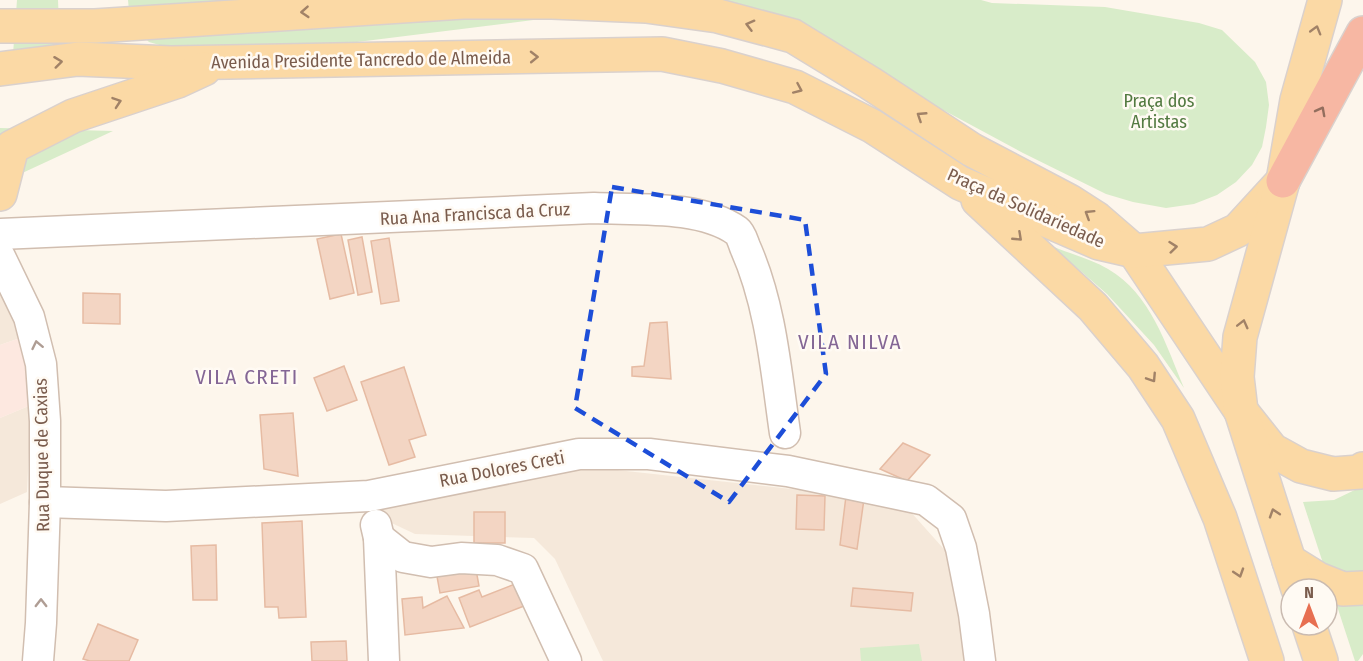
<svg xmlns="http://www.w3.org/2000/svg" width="1363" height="661" font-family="'Fira Sans Condensed',sans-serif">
<rect width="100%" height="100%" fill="#fdf6ec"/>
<g fill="#f5e8da">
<path d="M0 289 10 307 20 338 0 345Z"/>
<path d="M31 405 27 492 0 504V418Z"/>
<path d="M580 466 828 493 909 510 951 557 966 661H603L555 559 534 538 415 534 381 518V502Z"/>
</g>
<path fill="#fde8e0" d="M20 338 27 367 31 405 0 418V345Z"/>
<g fill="#d8ecc9">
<path d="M17 0H58L59 25 74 58 13 54Z"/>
<path d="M128 0H981L992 3 1105 7 1199 23 1222 30 1255 62 1266 82 1269 105 1266 127 1262 147 1252 165 1236 182 1217 195 1194 204 1166 208 1133 202 1106 194 1023 153 932 104 830 56 730 29 626 17 541 19 333 45 177 50 149 42 138 31 129 11Z"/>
<path d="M0 128 113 131 5 181 0 180Z"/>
<path d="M1052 246C1070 254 1091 259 1108 269 1151 294 1166 345 1184 388L1154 345 1107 294Z"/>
<path d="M1363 486V654L1358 661H1355L1303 502 1334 500Z"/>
<path d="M919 644 922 661H861L860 648Z"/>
</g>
<g fill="#f3d5c3" stroke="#e6bba3" stroke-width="1.5">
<path d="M341 234 354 293 330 299 317 239Z"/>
<path d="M362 237 372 292 358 295 348 240Z"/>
<path d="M389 238 399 301 381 304 371 241Z"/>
<path d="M83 293 120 294V324L83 323Z"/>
<path d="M667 322 671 379 632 376V367L644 366 650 323Z"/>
<path d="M344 366 357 400 327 411 314 378Z"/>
<path d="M404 367 426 435 409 440 415 457 389 465 361 382Z"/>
<path d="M293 413 298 476 264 469 260 415Z"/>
<path d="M903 443 930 455 907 481 880 469Z"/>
<path d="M797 495 825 496 824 530 796 529Z"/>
<path d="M846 496 864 499 857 549 840 545Z"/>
<rect x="474" y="512" width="31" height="31"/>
<path d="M302 521 306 617 279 618 278 607H265L262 523Z"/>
<path d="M216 545 217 600H193L191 546Z"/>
<path d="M475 564 479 586 440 593 436 571Z"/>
<path d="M515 584 524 606 470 627 459 598 479 590 482 597Z"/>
<path d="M853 588 913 593 911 611 851 606Z"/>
<path d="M447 596 464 628 405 635 402 599 422 597 423 608Z"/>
<path d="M98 624 138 640 129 661H90L83 659Z"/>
<path d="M346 641 347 661H312L311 642Z"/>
</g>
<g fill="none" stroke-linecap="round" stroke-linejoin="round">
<defs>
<g id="minor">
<path d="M0 234 594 208C637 210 701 205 737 231 741 234 743 242 745 247 771 305 776 371 785 433"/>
<path d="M0 257 29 317 41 364 45 421V502L41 623 38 661"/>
<path d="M45 502 166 506 369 496 579 454H649L788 471 926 500 951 519 961 548 974 614 980 661"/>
<path d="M376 525 379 538 384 661"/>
<path d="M379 538 403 557 431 562 461 558 497 560 523 569 566 661"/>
</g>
<g id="major">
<path d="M0 26H95L463 2H552L646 6 718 16 793 36 870 83 972 150 1069 201 1097 219 1134 251 1241 411 1272 450 1301 466 1333 474 1360 472 1363 469"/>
<path d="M0 69 78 59 171 63 662 54 722 66 795 87 872 126 960 183 1099 243 1134 251 1208 244 1238 230 1283 181"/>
<path d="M0 194 12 147 73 116 178 81 204 69"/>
<path d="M978 200 1093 307 1143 366 1178 419 1220 518 1267 661"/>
<path d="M1289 561 1318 579 1343 589 1363 588"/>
<path d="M1298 589 1241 411 1237 377 1240 337 1283 181 1297 100 1325 0"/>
<path d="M1309 625 1321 661"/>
</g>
<path id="highway" d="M1283 181 1363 33"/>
</defs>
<use href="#minor" stroke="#d1beb0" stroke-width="33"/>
<use href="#major" stroke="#dad1cd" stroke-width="36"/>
<use href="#highway" stroke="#dad1cd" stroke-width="36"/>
<use href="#minor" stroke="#fff" stroke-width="30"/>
<use href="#major" stroke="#fbd9a5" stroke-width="33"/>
<use href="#highway" stroke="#f7b7a3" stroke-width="33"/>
</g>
<defs><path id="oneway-chevron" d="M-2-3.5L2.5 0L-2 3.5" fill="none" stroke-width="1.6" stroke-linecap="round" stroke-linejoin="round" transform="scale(1.5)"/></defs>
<g stroke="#a18267">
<use href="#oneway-chevron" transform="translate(305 12) rotate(176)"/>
<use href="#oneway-chevron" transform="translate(750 25) rotate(-165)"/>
<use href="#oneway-chevron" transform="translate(1316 30) rotate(-74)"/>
<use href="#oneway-chevron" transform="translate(534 57) rotate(-1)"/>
<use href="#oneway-chevron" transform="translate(58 62) rotate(-7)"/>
<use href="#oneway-chevron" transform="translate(798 89) rotate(24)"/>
<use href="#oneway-chevron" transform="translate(117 102) rotate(-19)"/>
<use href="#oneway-chevron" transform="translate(921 116) rotate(-147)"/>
<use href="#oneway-chevron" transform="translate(1089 214) rotate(-148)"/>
<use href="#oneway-chevron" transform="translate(1018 237) rotate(43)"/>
<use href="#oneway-chevron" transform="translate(1173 247) rotate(-6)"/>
<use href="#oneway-chevron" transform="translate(1243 324) rotate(-76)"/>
<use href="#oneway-chevron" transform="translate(1152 378) rotate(57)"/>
<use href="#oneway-chevron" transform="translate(1274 513) rotate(-108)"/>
<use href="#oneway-chevron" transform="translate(1239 573) rotate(72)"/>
</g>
<use stroke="#936e5e" href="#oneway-chevron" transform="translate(1321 111) rotate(-62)"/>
<g stroke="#af9d94">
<use href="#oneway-chevron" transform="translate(37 345) rotate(-102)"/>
<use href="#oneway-chevron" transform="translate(41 603) rotate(-90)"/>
</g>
<path fill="none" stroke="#1d4ed8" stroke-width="4.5" stroke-dasharray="12 8" stroke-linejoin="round" d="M612 187 805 220 826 374 729 502 575 408Z"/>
<g text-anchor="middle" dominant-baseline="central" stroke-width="5" stroke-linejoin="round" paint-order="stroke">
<g font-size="18" fill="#7a5c4d" stroke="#fffaf3">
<text transform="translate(361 60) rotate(-1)">Avenida Presidente Tancredo de Almeida</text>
<text transform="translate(1026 208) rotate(24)">Praça da Solidariedade</text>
<text transform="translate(475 214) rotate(-3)">Rua Ana Francisca da Cruz</text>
<text transform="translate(42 455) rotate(-91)">Rua Duque de Caxias</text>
<text transform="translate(502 469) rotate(-11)">Rua Dolores Creti</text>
</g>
<g font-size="18" fill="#537a41" stroke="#fffaf3">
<text x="1159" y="101">Praça dos<tspan x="1159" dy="21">Artistas</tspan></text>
</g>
<g font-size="21" letter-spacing="1.5" fill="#846695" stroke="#fffaf3">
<text x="850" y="342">VILA NILVA</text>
<text x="247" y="377">VILA CRETI</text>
</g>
</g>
<g transform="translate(1309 607)"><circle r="28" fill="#fffaf3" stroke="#cabbb1" stroke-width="1.5"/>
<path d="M0-4.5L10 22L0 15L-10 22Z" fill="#e76f51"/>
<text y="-9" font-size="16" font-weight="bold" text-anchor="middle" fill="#7a5c4d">N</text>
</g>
</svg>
